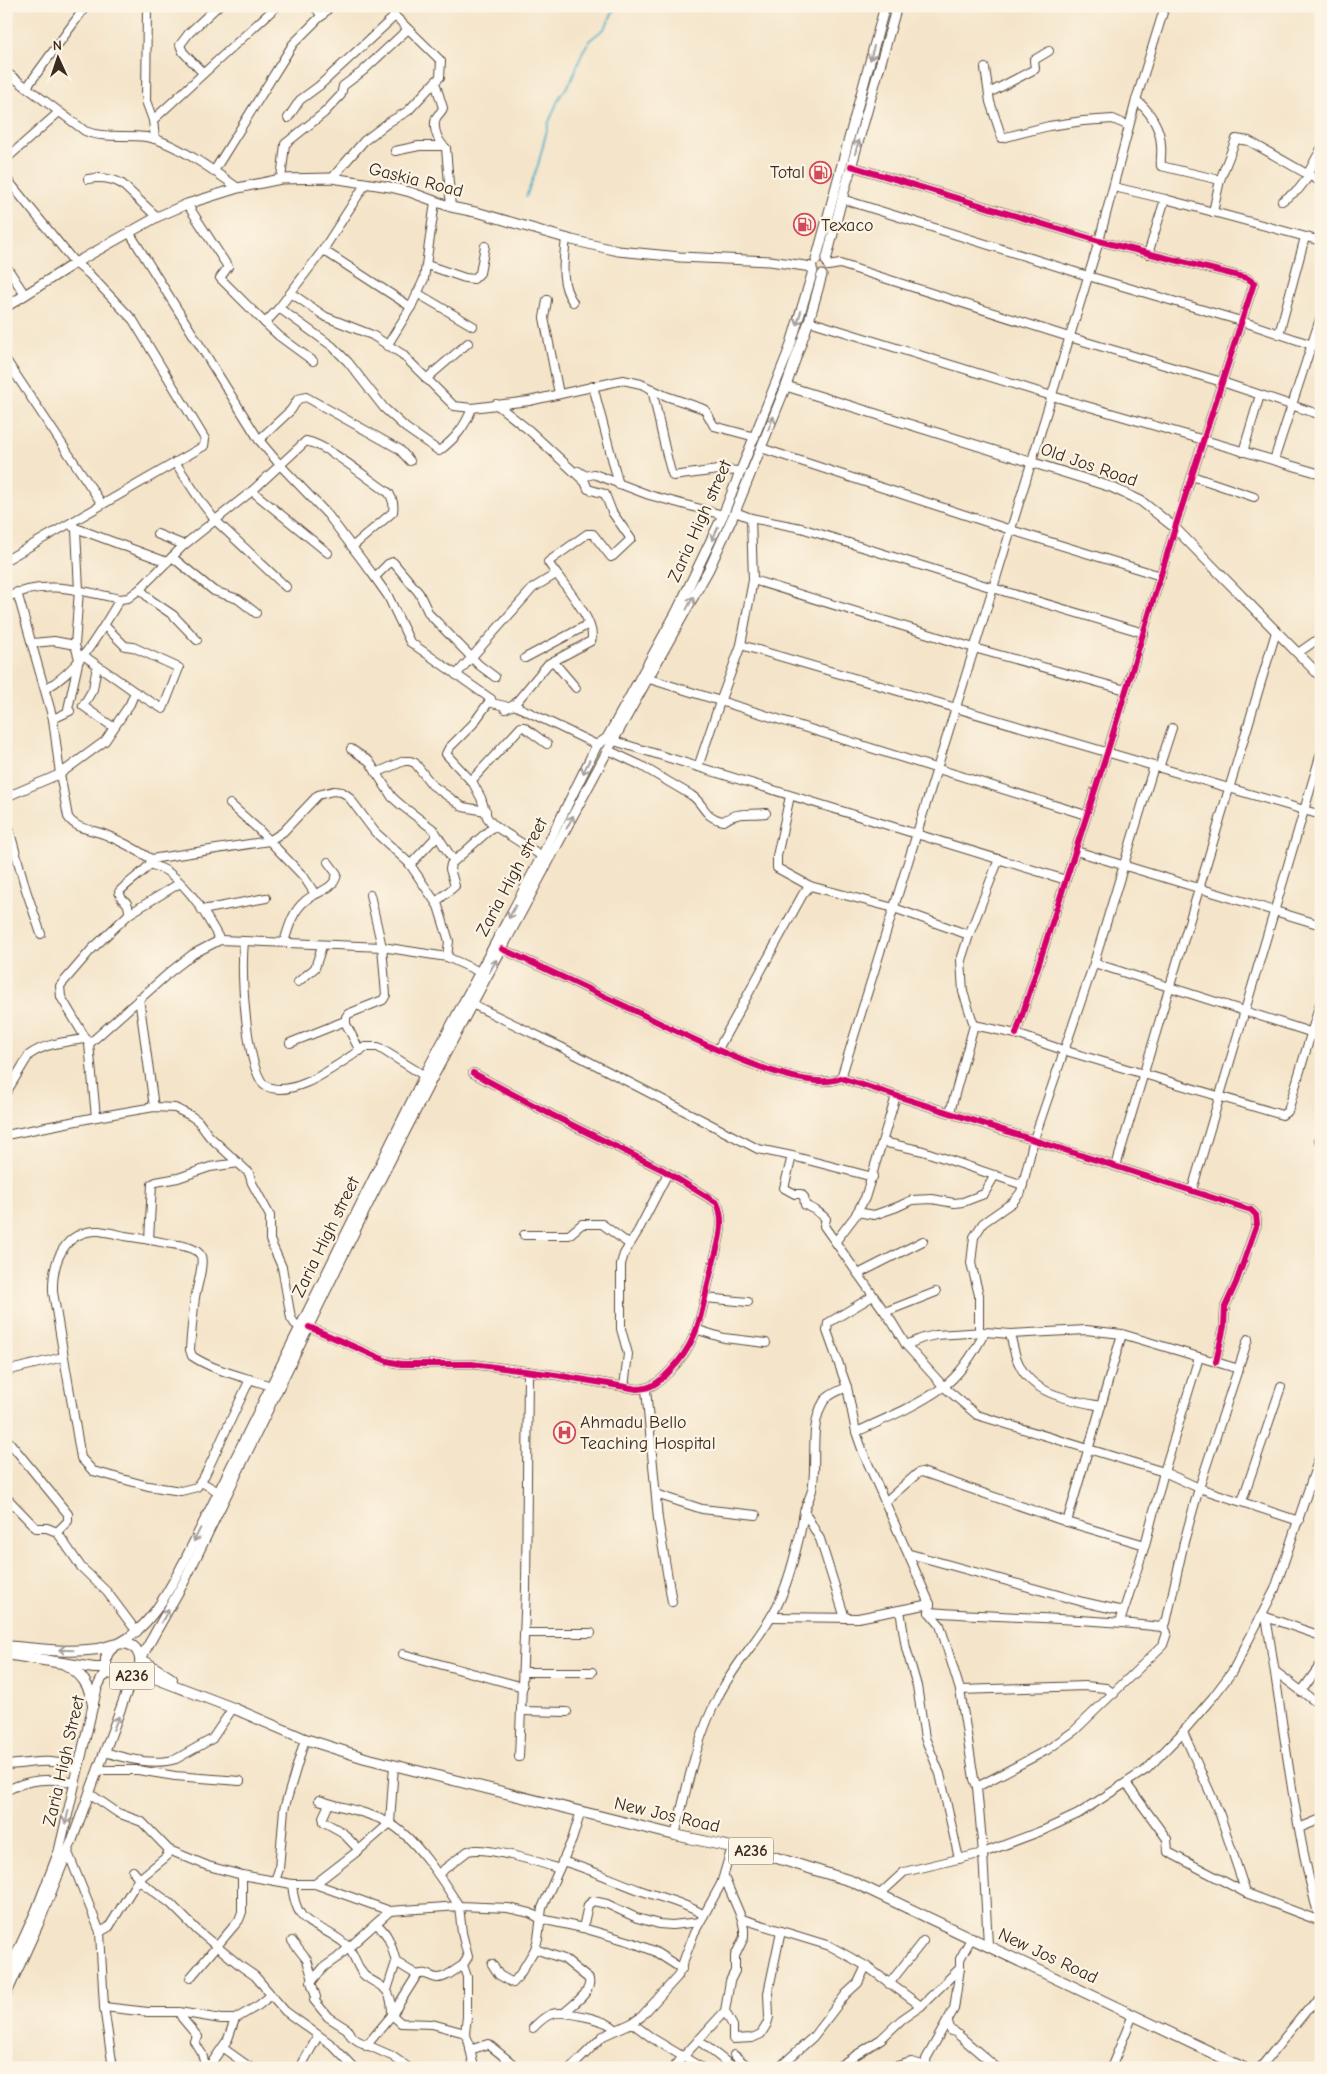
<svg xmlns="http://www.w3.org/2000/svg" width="1327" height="2074" font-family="'Comic Neue',sans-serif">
<rect width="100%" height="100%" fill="#fcf5e5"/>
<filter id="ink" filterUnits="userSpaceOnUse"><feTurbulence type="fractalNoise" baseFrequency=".02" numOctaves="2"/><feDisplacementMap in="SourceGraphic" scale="10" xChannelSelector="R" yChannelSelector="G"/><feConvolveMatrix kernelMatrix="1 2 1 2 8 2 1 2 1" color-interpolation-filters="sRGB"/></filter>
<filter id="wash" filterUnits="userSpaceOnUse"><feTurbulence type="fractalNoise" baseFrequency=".0096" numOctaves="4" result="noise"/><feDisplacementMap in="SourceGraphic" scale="20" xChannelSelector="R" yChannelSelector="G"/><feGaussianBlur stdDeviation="1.12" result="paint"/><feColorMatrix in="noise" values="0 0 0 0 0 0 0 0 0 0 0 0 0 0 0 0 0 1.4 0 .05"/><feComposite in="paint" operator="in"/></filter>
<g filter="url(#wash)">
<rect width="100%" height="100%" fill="#f4e4c9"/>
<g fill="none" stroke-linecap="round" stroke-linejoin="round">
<path stroke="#40a9c0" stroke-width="2" d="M526 197 538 165 549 122 559 98 571 81 583 51 590 40 605 28 616 6"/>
</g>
</g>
<g filter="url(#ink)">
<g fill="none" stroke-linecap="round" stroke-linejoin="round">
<defs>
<g id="minor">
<path d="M147 6 146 101 153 120 155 139"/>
<path d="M314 6 322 16"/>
<path d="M985 68 990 102 1002 138 1049 126 1083 121 1113 119 1129 126"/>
<path d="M6 72 85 131C104 139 126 134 146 137 173 141 216 172 238 188"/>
<path d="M203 73 183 52 180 45 189 33 218 6"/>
<path d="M435 82 443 108C442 112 438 114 436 118 432 129 439 143 446 148L451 207"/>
<path d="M27 87 86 6"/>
<path d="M989 93 1035 69 1034 60 1049 51"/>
<path d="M1136 100C1149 110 1161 128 1161 146 1162 153 1160 160 1161 166L1220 180"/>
<path d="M288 118 300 100 319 86 395 16"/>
<path d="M153 120 277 6"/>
<path d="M395 151 419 146H442"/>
<path d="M6 159 59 112"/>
<path d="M851 166 1099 241 1247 278 1254 283 1175 528 1107 753 1016 1034"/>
<path d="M214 171 293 44 331 6"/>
<path d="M1307 175 1321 149"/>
<path d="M6 178 75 263 89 274 133 320 205 439 204 446 6 560"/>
<path d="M332 178 364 141 389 122 408 111 433 84 440 77 441 61 395 16 389 6"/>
<path d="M88 179C100 177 111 178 122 184L157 217"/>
<path d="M281 179 285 144 324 113 341 95 343 86 363 71 408 29"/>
<path d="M366 183 323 250 279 308 332 346 348 362 384 408 406 428 439 451C455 439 465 427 472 408"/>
<path d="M1114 187 1165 199 1321 241"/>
<path d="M842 199 1088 276 1241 321 1321 348"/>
<path d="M1282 201 1298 190 1309 176"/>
<path d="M187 204 228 267 220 278 265 323"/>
<path d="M1213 212 1220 180 1236 139 1249 141 1321 182"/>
<path d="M129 232 259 440 280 465 328 515 371 572 388 596 410 642 491 699 492 703 505 706V709L514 705 597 745"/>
<path d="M566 238C564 260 559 283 573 302"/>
<path d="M323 250 411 307"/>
<path d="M1148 254 1165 199"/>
<path d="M427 265 465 278 474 279 480 273 485 246"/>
<path d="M6 266 25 295"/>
<path d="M828 266 840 264 1069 337 1222 382 1321 415"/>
<path d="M291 293 326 317 372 335 402 354 454 406 472 408 529 401 623 380 641 384 666 396 701 408 705 410 714 426 755 437"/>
<path d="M417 293 473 326"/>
<path d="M547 300 544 318 559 394"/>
<path d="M279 308 265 323 279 336 313 361"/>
<path d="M809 321 1052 396 1321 474"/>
<path d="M1279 334 1305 237"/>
<path d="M387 346 411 307 424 279 435 202"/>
<path d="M6 360 102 504"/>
<path d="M426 379 468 343"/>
<path d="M593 386 619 485"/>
<path d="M652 389C655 401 669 472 673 476L718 470 742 471"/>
<path d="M496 404 530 431 585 482 588 489 605 494 612 512 631 539 613 556 611 557 593 534H587L548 562C558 578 599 623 591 641L548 664 514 705"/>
<path d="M259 440 291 410 298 399 306 397 399 449 410 461"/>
<path d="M761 448 1011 530 1161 576"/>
<path d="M1243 452 1260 395"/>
<path d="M1274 460 1321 316"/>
<path d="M175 462 202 503 215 520 286 587"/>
<path d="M578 471 586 476 594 474 649 495 723 515"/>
<path d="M1192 476 1254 497"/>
<path d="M252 491 328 553"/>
<path d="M751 518 801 528 993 588 1144 633"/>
<path d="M73 527 167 562"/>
<path d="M157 534 184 545"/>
<path d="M172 557 214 591 238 599 256 613"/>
<path d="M375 577 388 564 393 562 419 593 429 614 438 623 479 665 495 677"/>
<path d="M753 580 974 648 1126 690"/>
<path d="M140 589 151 600 173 615 197 640"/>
<path d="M17 592 53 719 60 774 68 817C76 830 93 829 106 835 121 841 137 850 151 859L150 864"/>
<path d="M6 598C42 578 82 591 120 599"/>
<path d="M33 643 54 641 75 645"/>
<path d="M741 645 1321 815"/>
<path d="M1298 653 1321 637"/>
<path d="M83 655 135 692 163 709 179 668 133 647 125 646 105 626"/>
<path d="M525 658 589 624"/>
<path d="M553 661 576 688"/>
<path d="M97 666 93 689 83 706 113 727"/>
<path d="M456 675 533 588 556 574"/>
<path d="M643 677 1086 815"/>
<path d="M45 689C80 670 100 632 120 599L128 598 140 589 184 545 252 491 306 441C330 446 367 479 389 493 393 500 394 504 393 512L352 547"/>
<path d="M491 699 473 724 449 748 446 754 473 783 481 798 487 817 493 825 542 856"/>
<path d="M53 719 70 711 68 709 79 659 75 645 79 590 76 530"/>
<path d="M614 741 1066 880"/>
<path d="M351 749 369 761 392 797 401 805 434 830 451 857 455 860"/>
<path d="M608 750 640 765 691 795C705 804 703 818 724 821 737 811 750 815 766 813"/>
<path d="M698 767 720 702 741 645 753 580 751 518 735 512"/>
<path d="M1159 768 1172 728"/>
<path d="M376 773 404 761H410L415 763 432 785 463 807 486 811"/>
<path d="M471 781 521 727H524L547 744"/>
<path d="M790 796 777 856V868L810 886 894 908 969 935"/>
<path d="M6 797 60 774 105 741 130 704 135 692"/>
<path d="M230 804 258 829 304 877 315 894"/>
<path d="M6 818 26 890 41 934"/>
<path d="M1076 851 1321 925"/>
<path d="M151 859 269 841 283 832 318 795 333 791 342 792 348 796 375 832 409 863 438 906 449 941 447 957"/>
<path d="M150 864C156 867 163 868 168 872 191 889 207 916 220 940"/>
<path d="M410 865 437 836"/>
<path d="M436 902 455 886 450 869 451 864 495 825"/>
<path d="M202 910 266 898"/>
<path d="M129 914C129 907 128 902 122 899L119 892C129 881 141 875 150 864"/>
<path d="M244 941C241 971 245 1063 264 1085 293 1102 340 1062 365 1047H378L428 1078"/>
<path d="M284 942C289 927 292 912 305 901 316 891 334 891 337 874L328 862"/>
<path d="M502 949C544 968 585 988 627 1007 669 1027 800 1097 841 1078L1251 1210 1256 1215 1257 1224 1236 1283 1225 1307 1224 1326 1216 1362"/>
<path d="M1094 963 1310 1032"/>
<path d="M298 982 315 968 322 946"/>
<path d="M139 998 154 1107"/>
<path d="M472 1004 561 1047 758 1149 792 1156 873 1177"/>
<path d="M974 1025 1016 1034 1063 1050 1282 1115 1288 1111 1321 1000"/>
<path d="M290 1043 345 1021"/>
<path d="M89 1044 170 972 193 954 220 940 382 947 447 957 480 972"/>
<path d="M718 1049 803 894 810 886"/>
<path d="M360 1051 346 1024V1017L348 1014 383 1000 386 995 382 947 370 895"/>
<path d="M841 1078 993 588 1099 241 1136 100 1165 6"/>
<path d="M6 1093 29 1055C46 1043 66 1042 85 1039"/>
<path d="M950 1112 974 1025 963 992 961 960 969 935 999 859"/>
<path d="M96 1117 89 1044 61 997 60 986 91 950 129 914 180 883"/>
<path d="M6 1135 96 1117 154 1107 175 1108 191 1116 198 1121 209 1136 249 1173 252 1183 270 1216V1240L282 1267 291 1318 295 1324 301 1326"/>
<path d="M1319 1140 1321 1137"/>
<path d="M883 1142 923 1151 1023 1185"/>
<path d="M792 1156 784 1188 795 1194H801L804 1197 805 1205C813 1209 819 1211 826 1219L824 1226 892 1322 906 1345 944 1387 977 1415 1164 1472 1199 1488 1299 1521"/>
<path d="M1116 1166 1276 632"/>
<path d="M1192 1190 1321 753"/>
<path d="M857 1212 874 1215 897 1207 912 1200 932 1199 954 1203 963 1202 984 1194 995 1175"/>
<path d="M524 1235H569L582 1224H602L629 1244"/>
<path d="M149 1240 152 1184 156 1182 178 1178 210 1167 239 1163"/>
<path d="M836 1241 855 1216 865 1198 896 1096"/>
<path d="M858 1274 923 1241"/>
<path d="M873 1296 828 1323 827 1331 847 1387 856 1432 863 1452 930 1604 929 1612 940 1625 960 1690 974 1779 977 1787 983 1853 988 1945"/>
<path d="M705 1298 748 1302"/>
<path d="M885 1312 936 1292"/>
<path d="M309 1327 387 1361 401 1364H472L556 1375 637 1389C651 1389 659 1382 669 1372 700 1341 701 1312 711 1271 716 1251 727 1223 717 1203L663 1170 552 1115 473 1073"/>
<path d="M698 1330 724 1338 766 1343"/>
<path d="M979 1332V1295L971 1263 974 1237 983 1223 1013 1202 1021 1192 1034 1139 1094 963 1154 766"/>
<path d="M1010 1334C1013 1344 1014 1355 1019 1364 1033 1395 1071 1400 1101 1406"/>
<path d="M906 1345 923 1338 936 1335 985 1332 1010 1334 1086 1330 1122 1334 1239 1369"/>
<path d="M6 1371 63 1357"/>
<path d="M250 1379 205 1475 197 1487 181 1491 148 1486 93 1471 81 1458 53 1292C52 1262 64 1230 99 1231 107 1232 117 1234 125 1236 139 1238 153 1240 166 1243 176 1245 196 1246 201 1256 204 1265 197 1287 195 1297 193 1315 191 1333 190 1350L192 1356C214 1371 245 1377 271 1386"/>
<path d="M624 1387 628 1354 621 1329V1264L624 1254 638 1231 668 1173"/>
<path d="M646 1389 658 1519 672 1602"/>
<path d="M856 1432C885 1419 917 1406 943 1387 960 1375 975 1351 985 1332"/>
<path d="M6 1438 68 1514V1521L57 1532"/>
<path d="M201 1482 219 1492"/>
<path d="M656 1494 702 1509 756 1515"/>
<path d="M6 1497 36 1528H47L57 1532 81 1567 107 1592 137 1632"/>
<path d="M1242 1501 1281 1387"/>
<path d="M885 1502 918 1473 922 1472 1067 1522 1145 1545"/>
<path d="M804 1511 820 1539 845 1618"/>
<path d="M1067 1522 1122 1334"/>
<path d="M910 1554 1083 1602 1123 1611"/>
<path d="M900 1610 906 1648 917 1686 925 1738 940 1774 959 1859"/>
<path d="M929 1612C1006 1618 1084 1617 1161 1627L1166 1623 1184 1542 1199 1488 1248 1339"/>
<path d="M1261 1616 1266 1617C1284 1720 1292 1824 1321 1924"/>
<path d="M771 1617 858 1618 930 1604"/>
<path d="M1266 1617 1321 1636"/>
<path d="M1120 1622 1145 1545 1164 1472 1199 1357"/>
<path d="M524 1633H591"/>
<path d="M403 1654 523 1687"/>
<path d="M523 1672H592"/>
<path d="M1276 1672 1321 1706"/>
<path d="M960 1690 1085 1686 1106 1688 1114 1694"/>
<path d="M1301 1692 1321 1664"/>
<path d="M522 1711 567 1712"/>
<path d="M1183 1732 1220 1815 1246 1893"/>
<path d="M105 1752C126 1759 154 1766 176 1759L212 1739 233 1708"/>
<path d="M519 1757 526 1589 528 1371"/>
<path d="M6 1765C33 1764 53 1756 78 1770"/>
<path d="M98 1770H138L175 1776 240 1781"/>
<path d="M1126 1783 1167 1839 1168 1852 1246 1893 1320 1921"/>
<path d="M977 1787 1047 1750 1074 1731 1163 1645 1167 1633 1163 1624"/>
<path d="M6 1791C27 1779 52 1777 75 1783"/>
<path d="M89 1793 118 1813 142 1822 169 1850 166 1857 138 1880 109 1927 100 1932"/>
<path d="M319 1800C342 1808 367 1811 389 1823 415 1837 443 1881 459 1906L508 1908 530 1913 541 1919 583 1928 631 1942 654 1951 682 1969"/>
<path d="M329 1804 323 1817 324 1822 342 1832 359 1850"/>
<path d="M1299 1828 1321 1819"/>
<path d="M675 1835C687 1788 696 1738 719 1695 735 1663 761 1638 777 1606 787 1586 793 1563 798 1542 801 1532 802 1522 804 1512 806 1504 810 1498 812 1490 818 1462 808 1427 824 1401 829 1394 839 1391 847 1387"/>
<path d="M67 1850 100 1932 104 2007 113 2068"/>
<path d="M169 1850 208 1866 242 1875 292 1884H315L390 1911 459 1906 462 1933 468 1957 463 1965 467 1977V2017L465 2033 469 2043 474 2068"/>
<path d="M562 1861C590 1869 615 1881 642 1891 662 1898 685 1903 704 1915"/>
<path d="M133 1871 138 1877V1880L170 1903 198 1931 242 1967 255 1976 285 2011 332 2045 354 2068"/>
<path d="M438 1874 468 1851C485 1846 540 1862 559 1869"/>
<path d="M724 1877 742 1919 744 1929V1937L735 1956V1971L730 1981 725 2011 733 2026V2039L752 2038 761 2034 767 2024 769 2017 768 1993 781 1931"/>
<path d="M275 1881 279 1869 284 1809 305 1739"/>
<path d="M292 1884C296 1930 316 1920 344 1943 354 1950 355 1965 364 1975 370 1981 384 1985 388 1993 392 2000 392 2007 392 2015L401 2023 432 2024 465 2033"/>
<path d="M315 1884 359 1850 390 1823 394 1765"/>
<path d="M880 1894 904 1872 983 1853 1044 1830 1078 1814 1147 1769 1181 1734 1213 1697 1232 1672 1275 1589 1321 1452"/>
<path d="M742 1919 830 1946 866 1966 921 2006"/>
<path d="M377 1925C389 1933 392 1948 396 1962"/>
<path d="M583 1928 588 1905 593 1901 607 1904 637 1918 659 1924 672 1925 700 1922"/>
<path d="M292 1941 307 1960 313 1980 311 1982 316 1997 314 2000 328 2017 347 2029 351 2036 358 2041 392 2056 409 2068"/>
<path d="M535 1949 564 1959 589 1979C592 1993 573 2004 564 2013"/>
<path d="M492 1964 499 1975 513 1983 520 1974 535 1949 538 1939 542 1908 572 1840 581 1811"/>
<path d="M190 1978 239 1920 242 1912V1875"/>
<path d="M313 1980 324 1967 337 1958 390 1911"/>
<path d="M889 1984 923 1941"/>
<path d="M387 1990 396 1962 417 1975"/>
<path d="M104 2007 148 2012H179L221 2019H235L259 2005 271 1995"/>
<path d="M179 2012 182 2018 198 2037 194 2041 202 2054 206 2068"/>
<path d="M948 2022 951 2031 955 2032 997 2068"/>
<path d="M632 2023 652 2038 702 2068"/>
<path d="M533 2028C538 2023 544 2016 552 2014 563 2010 608 2020 615 2029"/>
<path d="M698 2040 734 2068"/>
<path d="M366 2046 392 2015 417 1975C426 1971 429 1977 437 1978 445 1979 456 1969 463 1965"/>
<path d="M223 2048 251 2068"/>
<path d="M470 2050 488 2044 518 2068"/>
<path d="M734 2055 750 2068"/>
<path d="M208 2068 228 2039 235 2019"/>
<path d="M300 2068 318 2036"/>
<path d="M571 2068 603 2036 632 2023 641 2017 678 1976 694 1933 721 1884 732 1847"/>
<path d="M673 2068 725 2011"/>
<path d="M776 2068 783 2064 813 2037 846 1994 858 1983 866 1966"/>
<path d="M836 2068 881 2039 901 2020 921 2006 960 1968"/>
<path d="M890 2068 911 2062 927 2066"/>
<path d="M927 2068 926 2059 954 2009 960 1968V1959L972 1937"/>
<path d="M1111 2068 1133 2015"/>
<path d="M1260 2068 1307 2010 1321 1999"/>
</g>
<g id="major">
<path d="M816 260 885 6"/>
<path d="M826 261 842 199 897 6"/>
<path d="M6 307 75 263 157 217 187 204 238 188 281 179 332 178 390 187 410 192 451 207 480 213 572 240 618 251 680 257 770 261 812 267"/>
<path d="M786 386 1111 487 1141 501 1175 528 1321 677"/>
<path d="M118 1644C151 1627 167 1593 184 1562L424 1076 542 856 597 745 607 738 677 611 723 515 789 350 813 271"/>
<path d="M141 1658 185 1580 372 1196 432 1079 608 750 709 569 735 512 786 386 809 321 822 275"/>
<path d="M6 1977 36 1911 59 1851 97 1688 102 1678 110 1672"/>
<path d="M6 1995 38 1925 71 1843 133 1675"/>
</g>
<g id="highway">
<path d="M6 1646C37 1649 68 1653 98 1649 107 1648 119 1641 128 1644 140 1648 144 1663 136 1672 129 1681 117 1679 110 1672 103 1662 105 1652 115 1646"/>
<path d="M6 1654 94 1668H107"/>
<path d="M141 1659 172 1679"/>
<path d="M64 1664C82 1673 90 1686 93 1705"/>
<path d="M136 1673 152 1677 233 1708 305 1739 365 1758 675 1835 764 1854 851 1881 1244 2068"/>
</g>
</defs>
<use href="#minor" stroke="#574638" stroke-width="10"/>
<use href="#major" stroke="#574638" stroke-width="11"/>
<use href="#highway" stroke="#574638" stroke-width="12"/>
<use href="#minor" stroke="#fff" stroke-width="8"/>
<use href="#major" stroke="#fff" stroke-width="9"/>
<use href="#highway" stroke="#fff" stroke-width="10"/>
<defs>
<g id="cycleway">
<path d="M851 166 1099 241 1247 278 1254 283 1175 528 1107 753 1016 1034"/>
<path d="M502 949C544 968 585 988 627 1007 669 1027 800 1097 841 1078L1251 1210 1256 1215 1257 1224 1236 1283 1225 1307 1224 1326 1216 1362"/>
<path d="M309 1327 387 1361 401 1364H472L556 1375 637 1389C651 1389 659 1382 669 1372 700 1341 701 1312 711 1271 716 1251 727 1223 717 1203L663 1170 552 1115 473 1073"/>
</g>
</defs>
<use href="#cycleway" stroke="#fcf5e5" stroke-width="9"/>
<use href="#cycleway" stroke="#d6006c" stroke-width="6"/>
</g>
<defs><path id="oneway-shaft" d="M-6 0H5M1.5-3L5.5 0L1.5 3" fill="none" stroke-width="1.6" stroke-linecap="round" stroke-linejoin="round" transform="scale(1.25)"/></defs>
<g stroke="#a79f9a">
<use href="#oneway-shaft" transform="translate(872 53) rotate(106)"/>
<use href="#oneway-shaft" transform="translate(857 147) rotate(-74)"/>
<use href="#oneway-shaft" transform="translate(799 318) rotate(107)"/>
<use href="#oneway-shaft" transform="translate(771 423) rotate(-68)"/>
<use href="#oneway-shaft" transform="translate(715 534) rotate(114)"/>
<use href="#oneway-shaft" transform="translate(690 603) rotate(-62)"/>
<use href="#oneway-shaft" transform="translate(586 767) rotate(116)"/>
<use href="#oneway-shaft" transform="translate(570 822) rotate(-62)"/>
<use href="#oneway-shaft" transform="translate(512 912) rotate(118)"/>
<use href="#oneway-shaft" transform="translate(493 966) rotate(-61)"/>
<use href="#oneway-shaft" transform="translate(197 1535) rotate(116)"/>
<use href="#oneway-shaft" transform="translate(165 1616) rotate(-61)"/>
<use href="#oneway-shaft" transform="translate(66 1650) rotate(-178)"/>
<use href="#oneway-shaft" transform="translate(116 1723) rotate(-68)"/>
<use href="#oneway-shaft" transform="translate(67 1817) rotate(103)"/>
</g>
</g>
<defs>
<symbol id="fuel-ring" viewBox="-11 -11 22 22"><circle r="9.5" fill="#fcf5e5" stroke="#d1495b" stroke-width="1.5"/><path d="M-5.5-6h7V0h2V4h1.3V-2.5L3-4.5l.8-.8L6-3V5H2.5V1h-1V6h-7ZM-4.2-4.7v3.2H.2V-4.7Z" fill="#d1495b"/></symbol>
<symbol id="hospital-ring" viewBox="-11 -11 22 22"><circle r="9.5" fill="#fcf5e5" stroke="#d1495b" stroke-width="1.5"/><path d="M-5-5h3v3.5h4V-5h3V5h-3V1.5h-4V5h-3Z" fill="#d1495b"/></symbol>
</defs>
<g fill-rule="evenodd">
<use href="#fuel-ring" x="808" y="160" width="25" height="25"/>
<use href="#fuel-ring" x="792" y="212" width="25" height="25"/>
<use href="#hospital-ring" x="552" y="1420" width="25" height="25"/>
</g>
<g text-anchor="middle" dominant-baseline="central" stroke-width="4.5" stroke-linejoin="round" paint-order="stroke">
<g fill="#fcf5e5" stroke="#75675a" stroke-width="1">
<rect x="109.5" y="1662.5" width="45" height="27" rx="4"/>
<rect x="728.5" y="1837.5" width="45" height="27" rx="4"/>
</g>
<g font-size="16" font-weight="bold" fill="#3b2a1e">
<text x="132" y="1676">A236</text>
<text x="751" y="1851">A236</text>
</g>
<g font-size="18" fill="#3b2a1e" stroke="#fcf5e5" text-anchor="start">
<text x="805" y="172" text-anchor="end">Total</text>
<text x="821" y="225">Texaco</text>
<text x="580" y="1422">Ahmadu Bello<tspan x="580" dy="21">Teaching Hospital</tspan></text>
</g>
<g font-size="18" fill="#3b2a1e" stroke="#fcf5e5">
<text transform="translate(416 180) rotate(14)">Gaskia Road</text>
<text transform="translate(1089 465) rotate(19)">Old Jos Road</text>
<text transform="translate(700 521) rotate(-66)">Zaria High street</text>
<text transform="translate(512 877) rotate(-62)">Zaria High street</text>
<text transform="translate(326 1237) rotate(-64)">Zaria High street</text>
<text transform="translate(64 1761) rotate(-77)">Zaria High Street</text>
<text transform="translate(667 1815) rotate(13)">New Jos Road</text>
<text transform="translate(1048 1956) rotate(25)">New Jos Road</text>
</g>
</g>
<rect width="1327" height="2074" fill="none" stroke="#fcf5e5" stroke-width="25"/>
<g transform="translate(58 58) rotate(357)" stroke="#fcf5e5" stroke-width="4" paint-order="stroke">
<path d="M0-4L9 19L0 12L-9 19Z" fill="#3b2a1e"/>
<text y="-8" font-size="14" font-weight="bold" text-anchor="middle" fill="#3b2a1e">N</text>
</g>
</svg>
